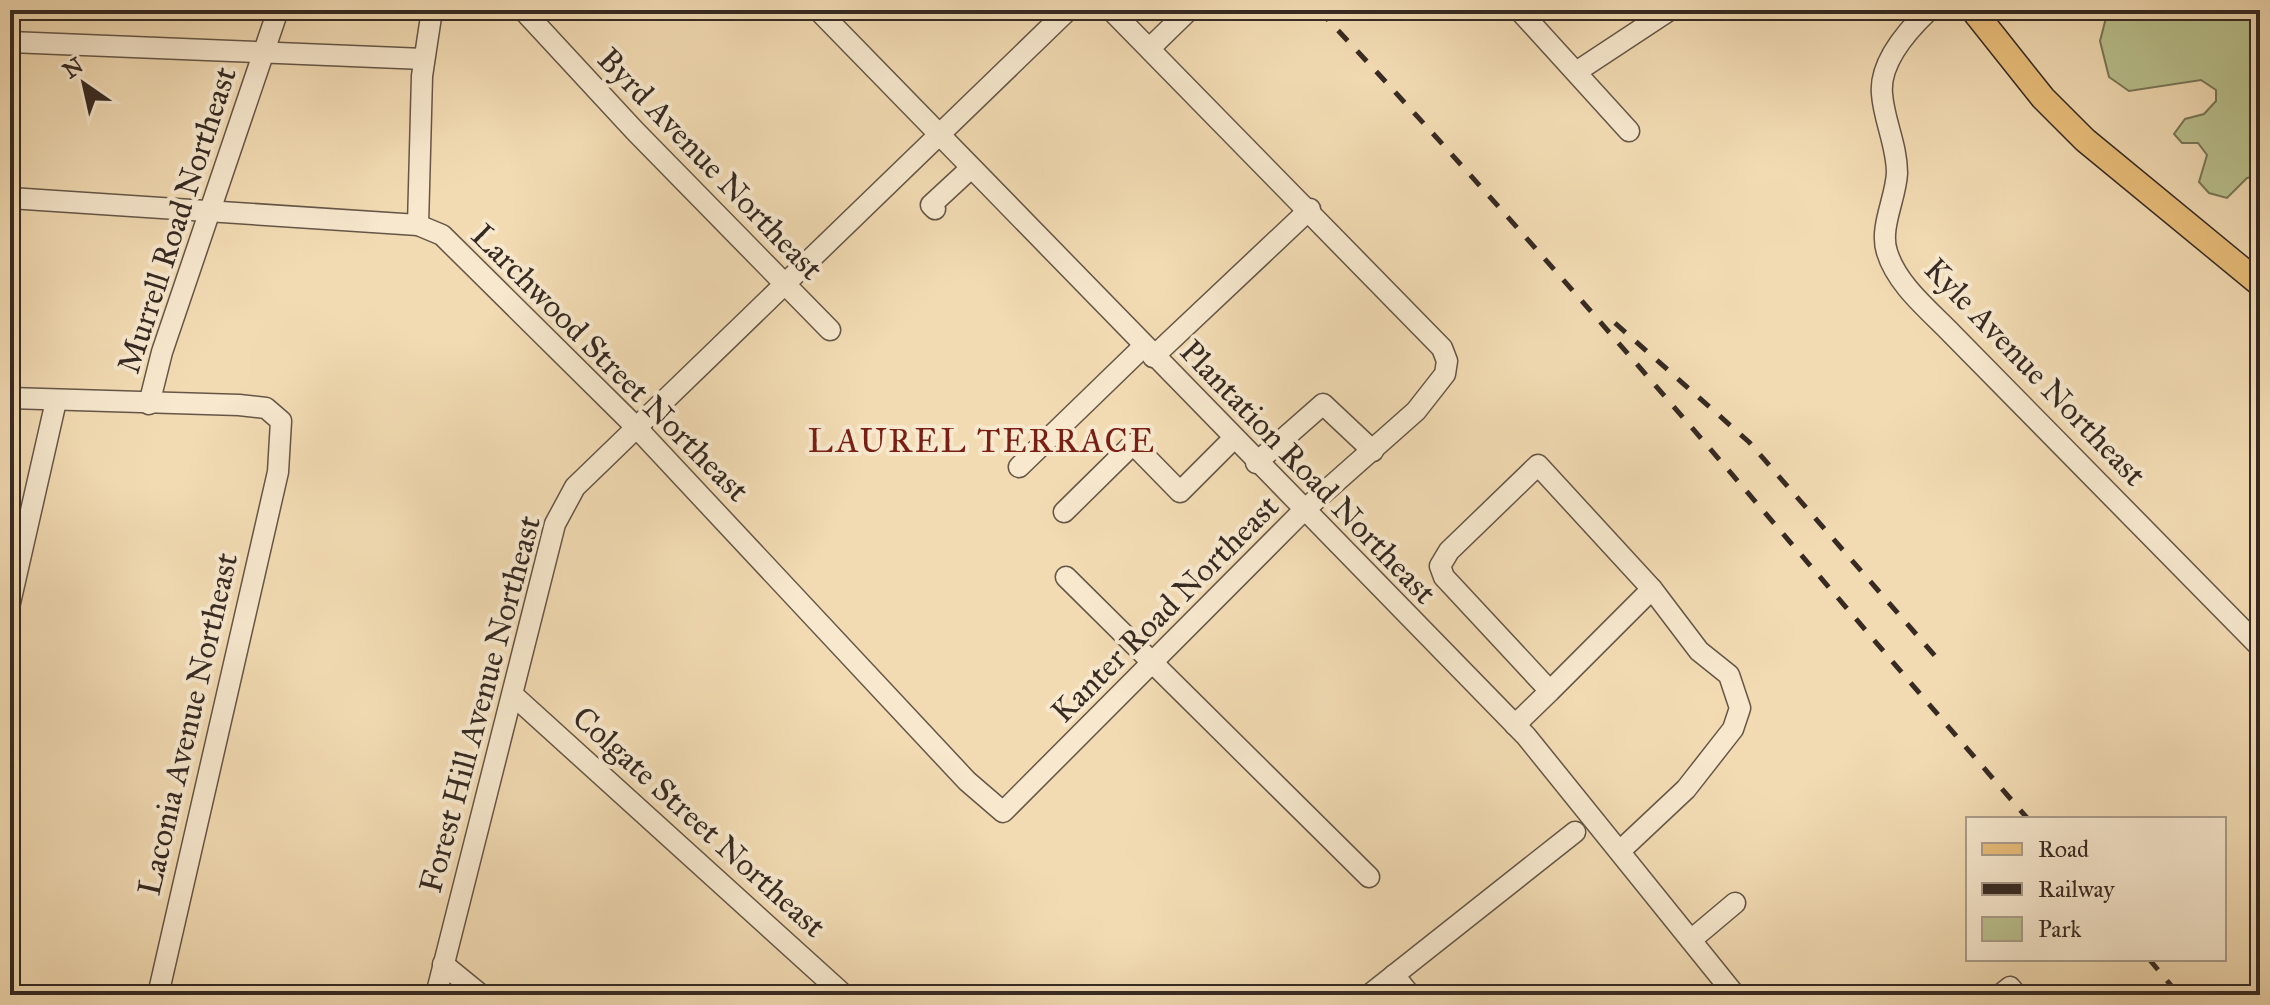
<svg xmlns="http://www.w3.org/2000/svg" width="2270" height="1005" font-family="'IM FELL Great Primer',serif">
<rect width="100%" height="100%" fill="#f2dbb3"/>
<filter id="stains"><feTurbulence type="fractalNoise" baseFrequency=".0025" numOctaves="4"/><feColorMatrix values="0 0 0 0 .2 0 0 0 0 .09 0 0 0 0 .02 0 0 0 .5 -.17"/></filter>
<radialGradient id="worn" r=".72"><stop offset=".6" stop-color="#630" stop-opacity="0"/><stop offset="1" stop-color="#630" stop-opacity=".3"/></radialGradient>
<path fill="#b9c18e" stroke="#787658" stroke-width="2" d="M2108 10H2260V175L2247 178 2227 198 2209 193 2199 182 2207 155 2198 143H2182L2174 134 2185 119 2204 114 2216 101V90L2201 80 2129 91 2109 77 2100 41Z"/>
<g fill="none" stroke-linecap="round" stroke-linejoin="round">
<defs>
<g id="minor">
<path d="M523 10 635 131 830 330"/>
<path d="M818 10 1526 736 1735 995"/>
<path d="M1519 10 1629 131"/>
<path d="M1929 10C1908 30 1879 63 1882 94 1884 121 1897 145 1897 173 1896 198 1879 228 1887 252 1897 285 1929 310 1952 334L2260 647"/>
<path d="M10 42 424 59"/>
<path d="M1150 48 1189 10"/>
<path d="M1576 72 1670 10"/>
<path d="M10 198 418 225 442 235 636 427 967 781 1003 812 1303 511 1416 411 1445 374 1447 361 1442 348 1111 10"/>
<path d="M935 209 931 205 971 168"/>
<path d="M418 225 422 76 432 10"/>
<path d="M1153 357 1310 209"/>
<path d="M10 398 239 405 266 408 281 421 278 472 158 995"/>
<path d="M149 404 162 352 278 10"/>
<path d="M1256 463 1323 404 1373 451"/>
<path d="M1019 467 1143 347"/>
<path d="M1064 512 1133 444 1180 492 1233 439"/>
<path d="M1066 577 1369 877"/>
<path d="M10 603 56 401"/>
<path d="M513 695 844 995"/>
<path d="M1515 725 1550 691 1444 577 1440 566 1449 551 1538 465 1652 589 1550 691"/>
<path d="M1620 851 1686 789 1733 729 1740 708 1729 675 1699 651 1652 589"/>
<path d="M1691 940 1735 903"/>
<path d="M443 964 481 995"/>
<path d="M1394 975 1410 995"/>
<path d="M436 995 555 524 575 487 1068 10"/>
<path d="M1369 995 1575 832"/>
<path d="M2000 995 2010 987 2017 995"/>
</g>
<path id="major" d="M1973 10 2043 98 2085 140 2260 284"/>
</defs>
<use href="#minor" stroke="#655647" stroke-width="23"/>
<use href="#major" stroke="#362a23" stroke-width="27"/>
<use href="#minor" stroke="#f7e8ce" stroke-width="20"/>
<use href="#major" stroke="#e9be7a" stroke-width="24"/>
<g stroke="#362a23" stroke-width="5" stroke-dasharray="14 14" stroke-linecap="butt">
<path d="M1319 10C1564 271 1793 548 2028 819"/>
<path d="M1615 323 1749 442 1936 657"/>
<path d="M2149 959 2179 995"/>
</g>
</g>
<g text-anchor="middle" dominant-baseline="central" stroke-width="8" stroke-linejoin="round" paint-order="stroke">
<g font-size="32" fill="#362a23" stroke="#f7e8ce">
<text transform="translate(710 164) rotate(46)">Byrd Avenue Northeast</text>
<text transform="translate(177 220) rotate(-72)">Murrell Road Northeast</text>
<text transform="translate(610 363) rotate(45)">Larchwood Street Northeast</text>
<text transform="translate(2035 372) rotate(46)">Kyle Avenue Northeast</text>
<text transform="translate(1308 472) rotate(46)">Plantation Road Northeast</text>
<text transform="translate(1165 609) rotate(-45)">Kanter Road Northeast</text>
<text transform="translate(480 704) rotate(-75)">Forest Hill Avenue Northeast</text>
<text transform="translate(188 724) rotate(-77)">Laconia Avenue Northeast</text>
<text transform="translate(699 822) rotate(42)">Colgate Street Northeast</text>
</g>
<g font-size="34" letter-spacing="2" fill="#7a1f14" stroke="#f7e8ce">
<text x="982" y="440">LAUREL TERRACE</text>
</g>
</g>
<rect width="2270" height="1005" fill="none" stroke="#f2dbb3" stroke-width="40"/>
<rect x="12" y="12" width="2246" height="981" fill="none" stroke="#362a23" stroke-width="4"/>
<rect x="20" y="20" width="2230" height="965" fill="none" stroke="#362a23" stroke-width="2"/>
<rect x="1966" y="817" width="260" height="144" fill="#f7e8ce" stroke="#aa9c8a" stroke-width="2"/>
<rect x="1982" y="843" width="40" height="12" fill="#e9be7a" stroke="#aa9c8a" stroke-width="2"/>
<text x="2038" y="857" font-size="24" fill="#362a23">Road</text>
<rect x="1982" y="883" width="40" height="12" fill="#362a23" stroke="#aa9c8a" stroke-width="2"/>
<text x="2038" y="897" font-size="24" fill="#362a23">Railway</text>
<rect x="1982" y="917" width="40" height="24" fill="#b9c18e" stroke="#aa9c8a" stroke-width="2"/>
<text x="2038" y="937" font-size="24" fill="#362a23">Park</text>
<g transform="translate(84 84) rotate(326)" stroke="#f7e8ce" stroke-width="6" paint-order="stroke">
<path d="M0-6L14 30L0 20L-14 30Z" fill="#362a23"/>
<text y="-12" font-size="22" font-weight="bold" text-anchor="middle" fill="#362a23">N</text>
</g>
<rect width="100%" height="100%" filter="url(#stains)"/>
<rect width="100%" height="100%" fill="url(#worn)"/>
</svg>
